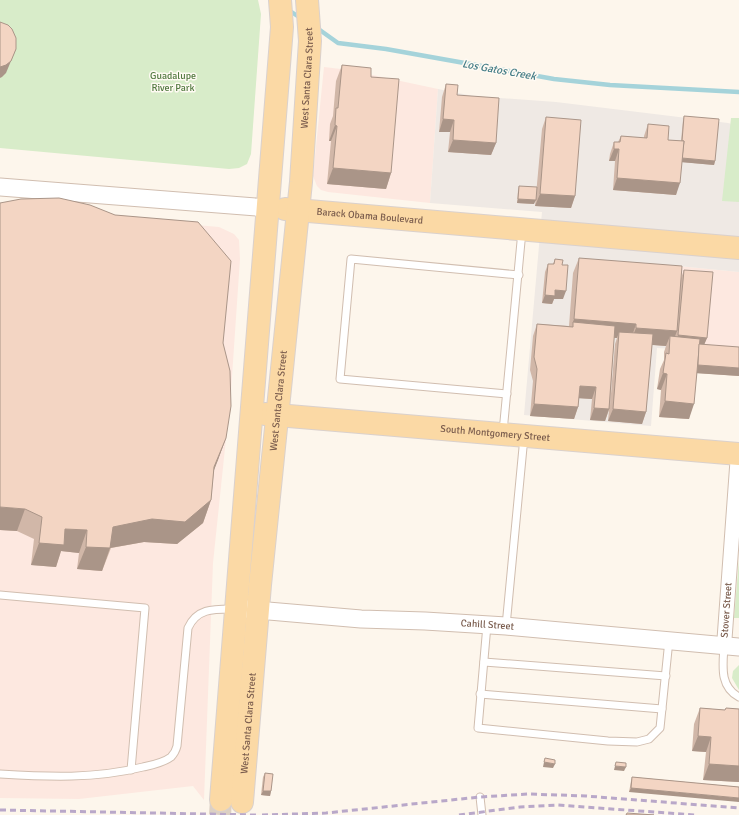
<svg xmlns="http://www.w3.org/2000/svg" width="739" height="815" font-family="Signika,sans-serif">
<rect width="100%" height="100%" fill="#fdf6ec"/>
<g fill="#fde8e0">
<path d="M324 67 349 70 438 89 430 203 328 192 321 190 317 186 313 176Z"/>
<path d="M0 208 219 227 234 234 239 240 240 259 231 391 213 563 204 800 193 786 79 799 0 798Z"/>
<path d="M678 266 739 272V355L673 349Z"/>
</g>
<path fill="#efe9e4" d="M438 89 473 96 556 102 728 123 739 126V272L678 266 673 349 657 348 651 426 524 415 542 212 430 203Z"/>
<g fill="#d8ecc9">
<path d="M0 0H258L261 14 251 154 247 164 239 168 229 169 0 148Z"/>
<path d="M731 118H739V202L722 201Z"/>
<path d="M739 560V618H734Z"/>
<path d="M739 665V690L732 678 733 671Z"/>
</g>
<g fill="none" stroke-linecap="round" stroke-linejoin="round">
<g stroke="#a5d3da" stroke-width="4.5">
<path d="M287 9 302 19"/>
<path d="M317 28 338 43 386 49 554 79 610 85 739 92"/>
</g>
<path stroke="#dcd0c4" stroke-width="22" stroke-dasharray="22 11" stroke-linecap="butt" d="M220 815 221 800"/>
<defs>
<g id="service">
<path d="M507 394 340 379 351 259 519 275"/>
<path d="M503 432 522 231"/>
<path d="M0 595 145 608 131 770"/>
<path d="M487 625 478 728 608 741 637 742 649 739 660 728 669 640"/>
<path d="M506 626 524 437"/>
<path d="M724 646C723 665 719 686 739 697"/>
<path d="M484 662 666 676"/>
<path d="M480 694 662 709"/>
<path d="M0 774C49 777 94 779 143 767 152 765 163 763 171 757 174 754 176 750 177 746L188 628C197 608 214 609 234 609"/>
<path d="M480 797 482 815"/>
</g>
<g id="minor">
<path id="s1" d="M724 646 738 454"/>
</g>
<g id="tertiary">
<path d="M0 187 268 208"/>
<path id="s2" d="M246 609 361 619 425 621 506 626 739 647"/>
</g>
<g id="primary">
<path id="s3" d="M285 209 739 248"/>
<path id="s4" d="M265 414 739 454"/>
<path d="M221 800 282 27 280 0"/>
<path id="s5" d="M242 802 260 585 301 182 310 41 307 0"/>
</g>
</defs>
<use href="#service" stroke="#d1beb0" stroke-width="9"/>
<use href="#minor" stroke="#d1beb0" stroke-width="16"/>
<use href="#tertiary" stroke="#d1beb0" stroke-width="19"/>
<use href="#primary" stroke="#dad1cd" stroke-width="24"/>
<use href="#service" stroke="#fff" stroke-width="7"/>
<use href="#minor" stroke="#fff" stroke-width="14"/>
<use href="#tertiary" stroke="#fff" stroke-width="17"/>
<use href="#primary" stroke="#fbd9a5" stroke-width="22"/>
<g stroke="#b9a8c9" stroke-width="3" stroke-dasharray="6 4" stroke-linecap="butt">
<path d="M0 810 256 815"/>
<path d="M262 815 326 813 480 797 529 794 586 796 739 808"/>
<path d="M459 815 520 807 557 805 695 815"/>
</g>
</g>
<g fill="#d1b7a8" fill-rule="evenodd">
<path d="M342 65 371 77 391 173 386 189 327 184 331 141H329L330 124 333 116 336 81Z"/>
<path d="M446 84 457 95 496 143 491 155 448 152 450 132H439L442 97Z"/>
<path d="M684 116 715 161 714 165 682 162 676 195 613 190 615 161H609L610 154 614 142H618L621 136 644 138V136L648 124 668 140 681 141 683 120Z"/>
<path d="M546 117 575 196 571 208 535 206 542 129Z"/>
<path d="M519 186 534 204 517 203 518 190Z"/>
<path d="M579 258 681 278 684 270 707 338 704 344 739 376 697 373 689 419 659 417 661 390 657 389 660 369 664 360V352L666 346 652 345 646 412 642 424 608 421 609 410 605 421 590 420 592 399 579 398 578 407 574 419 530 416 533 381 530 370 533 336 537 324 569 326 573 273ZM614 338H617L615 344 610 406Z"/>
<path d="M555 259 562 265 563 299H554L552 304 542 303 545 272 548 264H553Z"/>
<path d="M223 343 226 438 214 470 211 500 203 523 177 544 144 542 111 548 102 571 77 569 79 553 61 551 56 567 31 565 34 539 17 531 0 530Z"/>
<path d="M700 708 725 710 726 708 739 709V782L703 780 706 752 692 751 694 724Z"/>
<path d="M265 773 271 791 270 796 261 795 263 777Z"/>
<path d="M632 777 739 787 629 792 631 781Z"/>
</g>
<g fill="#aa9588">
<path d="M16 49 6 73 2 77 0 78V67Z"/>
<path d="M443 119 454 120 450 132H439Z"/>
<path d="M335 125 337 126 331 141H329Z"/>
<path d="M453 140 496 143 491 155 448 152Z"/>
<path d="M614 149H619L615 161H609Z"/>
<path d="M681 158 715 161 714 165 680 162Z"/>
<path d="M333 168 391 173 386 189 327 184Z"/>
<path d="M617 178 680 183 676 195 613 190Z"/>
<path d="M540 194 575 196 571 208 535 206Z"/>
<path d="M518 199 536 200 534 204 517 203Z"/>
<path d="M555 290 566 291 563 299H554L552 304 542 303 545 295Z"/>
<path d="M574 319 636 324 631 339 619 332 617 338 570 334 573 327V322Z"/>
<path d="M636 328 677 331 671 347 670 336 666 346 630 343Z"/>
<path d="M678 335 707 338 702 350 674 347Z"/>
<path d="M697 365 739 368V376L694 373Z"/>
<path d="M663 373 667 374 661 390 657 389Z"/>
<path d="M580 386 596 387 592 399 575 398Z"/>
<path d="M665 401 694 404 689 419 659 417Z"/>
<path d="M534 404 578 407 574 419 530 416Z"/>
<path d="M594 408 609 409 605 421 590 420Z"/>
<path d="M613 409 646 412 642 424 608 421Z"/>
<path d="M226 438 218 460 206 490 214 467Z"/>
<path d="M211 500 203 523 177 544 144 542 110 548 102 571 77 569 86 547 113 527Z"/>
<path d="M0 507 25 509 17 531 0 530Z"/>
<path d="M65 529 87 530 79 553 61 551 56 567 31 565 39 543Z"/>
<path d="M698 736 711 737 706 752 692 751Z"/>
<path d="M544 762 555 764 553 768 543 767Z"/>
<path d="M709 764 739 766V782L703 780Z"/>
<path d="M615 766 626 767 624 771 614 770Z"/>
<path d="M631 788 739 798V802L629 792Z"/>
<path d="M263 791H271L270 796 261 795Z"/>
</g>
<g fill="#f3d5c3" stroke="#aa9588">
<path d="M0 22 8 25 12 29 16 38V49L11 61 6 65 0 67Z"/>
<path d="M342 65 371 68V77L399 79 391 173 333 168 337 126 335 125 336 108H338Z"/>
<path d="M446 84 458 85 457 95 499 98 496 143 453 140 454 120 443 119Z"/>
<path d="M684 116 719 119 715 161 682 158 684 141H682Z"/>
<path d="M546 117 581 120 575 196 540 194Z"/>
<path d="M648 124 669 126 668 140 684 141 680 183 617 178 619 149H614V142H620L621 136 647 138Z"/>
<path d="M519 186 537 187 536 200 518 199Z"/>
<path d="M59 198 90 205 115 215 198 222 231 261 223 343 230 371 231 406 226 438 214 467 211 500 185 522 152 519 113 527 110 548 86 547 87 530 65 529 64 545 39 543 42 517 25 509 0 507V203L21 199Z"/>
<path d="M579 258 682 266 677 331 636 328V324L574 319Z"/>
<path d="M555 259 563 260 562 265H568L566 291 555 290V296L545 295 548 264H554Z"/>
<path d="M684 270 713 272 707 338 678 335Z"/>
<path d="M573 322 615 326 609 409 594 408 596 387 580 386 578 407 534 404 537 369 534 357 537 324 573 327Z"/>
<path d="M619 332 653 334 646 412 613 409Z"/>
<path d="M670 336 700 339 694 404 665 401 667 374 663 373 666 353 669 354Z"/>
<path d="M699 344 739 347V368L698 365Z"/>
<path d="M700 708 725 710 726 708 739 709V766L709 764 711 737 698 736Z"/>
<path d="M545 758 555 760V764L544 762Z"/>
<path d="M616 762 626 763V767L615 766Z"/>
<path d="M265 773 273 774 271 791H263Z"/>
<path d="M632 777 739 787V798L631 788Z"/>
<path d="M627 813 654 815H626Z"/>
</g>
<g text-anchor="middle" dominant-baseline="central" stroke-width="3" stroke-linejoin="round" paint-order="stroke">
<g font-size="10" fill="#537a41" stroke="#fffaf3">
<text x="173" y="76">Guadalupe<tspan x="173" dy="12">River Park</tspan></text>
</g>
<g font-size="10" fill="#7a5c4d" stroke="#fffaf3">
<text stroke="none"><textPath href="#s5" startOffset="727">West Santa Clara Street</textPath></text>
<text stroke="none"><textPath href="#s3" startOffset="85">Barack Obama Boulevard</textPath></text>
<text stroke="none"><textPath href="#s5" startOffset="403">West Santa Clara Street</textPath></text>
<text stroke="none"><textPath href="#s4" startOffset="231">South Montgomery Street</textPath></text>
<text stroke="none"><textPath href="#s1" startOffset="36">Stover Street</textPath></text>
<text stroke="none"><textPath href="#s2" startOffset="242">Cahill Street</textPath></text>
<text stroke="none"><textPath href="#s5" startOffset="79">West Santa Clara Street</textPath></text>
</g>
<g font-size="11" font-style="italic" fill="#437c86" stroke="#fffaf3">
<text transform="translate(499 70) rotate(10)">Los Gatos Creek</text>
</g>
</g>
</svg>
